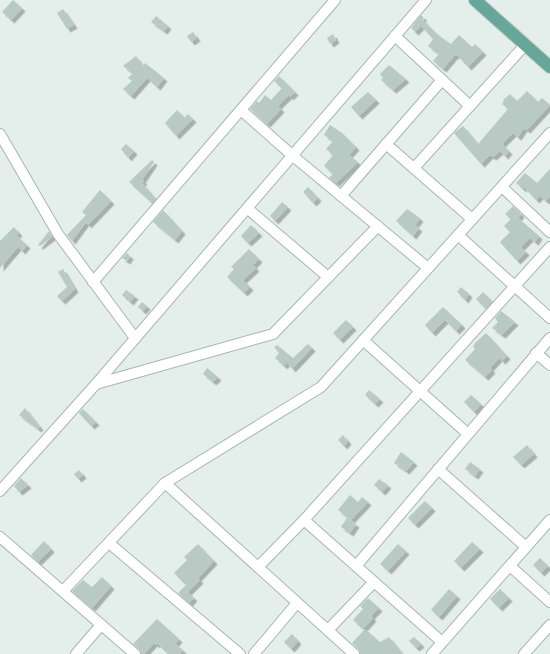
<svg xmlns="http://www.w3.org/2000/svg" width="550" height="654" font-family="Inter,sans-serif">
<defs>
<filter id="shadow"><feDropShadow dx="3.5" dy="3.5" stdDeviation="0" flood-color="#0004"/></filter>
</defs>
<rect width="100%" height="100%" fill="#e4eeea"/>
<g fill="#b9c9c3" filter="url(#shadow)">
<path d="M13 0 22 8 11 20 2 12Z"/>
<path d="M63 9 74 25 67 29 57 13Z"/>
<path d="M421 15 424 18 422 19 437 34 451 44 459 35 472 47 475 44 483 52 468 67 457 55 454 56 443 69 433 61 439 54 428 46 433 39 421 26 415 32 411 28Z"/>
<path d="M156 16 168 26 164 31 151 22Z"/>
<path d="M193 32 197 38 191 42 187 36Z"/>
<path d="M333 34 336 40 330 44 327 38Z"/>
<path d="M136 56 143 66 145 63 164 78 157 87 147 78 131 96 123 89 132 81 128 78 133 73 123 66Z"/>
<path d="M389 65 406 79 393 90 381 80 383 78 380 74Z"/>
<path d="M279 76 295 92 290 97 289 95 278 106 281 109 267 124 250 109 257 101 259 103 265 95 271 100 282 88 274 81Z"/>
<path d="M527 91 538 102 542 98 550 105 527 130 524 128 518 137 513 133 502 144 509 151 505 156 500 151 493 157 490 155 481 164 454 133 463 126 478 144 508 109 502 104 504 101 503 100 510 94 517 101Z"/>
<path d="M368 92 376 100 359 116 351 107Z"/>
<path d="M177 110 185 118 188 114 193 119 176 136 165 123Z"/>
<path d="M330 125 342 133 356 147 349 155 358 162 336 183 329 178 333 174 324 166 333 155 326 149 333 141 324 135Z"/>
<path d="M126 144 134 151 128 158 121 149Z"/>
<path d="M152 160 154 162 142 180 144 181 142 183 156 199 152 203 129 182Z"/>
<path d="M550 169V196L546 201 540 196 536 200 524 187 523 189 516 183 525 173 537 183Z"/>
<path d="M308 187 318 198 313 203 303 192Z"/>
<path d="M100 190 111 201 88 225 86 222 72 241 67 235 86 215 82 212Z"/>
<path d="M282 202 288 207 275 221 270 216Z"/>
<path d="M513 206 521 214 518 218 539 236 535 242 530 238 521 247 526 252 517 261 500 242 510 232 504 226 511 219 505 214Z"/>
<path d="M407 209 420 218 415 225 419 228 413 236 396 221Z"/>
<path d="M163 210 182 231 175 240 153 222Z"/>
<path d="M251 225 259 233 248 243 241 236Z"/>
<path d="M14 227 19 233 16 235 27 245 22 251 18 247 0 268V241Z"/>
<path d="M49 231 52 237 40 246 38 245Z"/>
<path d="M249 249 259 259 253 265 256 268 243 280 250 287 244 293 227 277 234 269 231 267Z"/>
<path d="M127 253 130 256 127 261 122 258Z"/>
<path d="M63 269 75 289 62 301 57 296 67 287 58 272Z"/>
<path d="M461 287 469 294 465 300 457 292Z"/>
<path d="M126 290 135 296 130 302 122 295Z"/>
<path d="M483 292 492 301 486 309 476 299Z"/>
<path d="M142 302 147 306 143 311 138 307Z"/>
<path d="M443 307 462 325 456 331 445 320 432 333 425 325Z"/>
<path d="M501 311 515 322 502 335 492 328 498 322 495 318Z"/>
<path d="M346 320 353 327 340 340 333 333Z"/>
<path d="M486 333 507 356 502 361 499 358 490 368 492 370 485 377 465 360 475 349 473 347 475 343Z"/>
<path d="M308 344 312 348 292 369 287 362 284 366 275 358 279 353 274 347 277 345 293 358Z"/>
<path d="M207 368 218 377 213 382 203 374Z"/>
<path d="M369 390 380 399 375 404 365 395Z"/>
<path d="M471 395 481 404 474 412 464 402Z"/>
<path d="M25 408 40 427 38 429 19 415Z"/>
<path d="M83 409 96 422 91 426 79 413Z"/>
<path d="M343 435 348 441 344 446 338 440Z"/>
<path d="M527 445 534 454 521 465 513 457Z"/>
<path d="M401 452 414 462 406 471 394 463Z"/>
<path d="M470 462 480 469 475 476 465 469Z"/>
<path d="M79 470 83 475 78 479 74 474Z"/>
<path d="M21 478 28 485 19 492 14 486Z"/>
<path d="M379 479 388 485 382 492 374 485Z"/>
<path d="M350 495 358 502 362 497 368 502 351 520 338 510Z"/>
<path d="M425 501 432 508 415 525 408 518Z"/>
<path d="M347 518 356 524 350 533 341 527Z"/>
<path d="M44 541 51 549 38 562 31 555Z"/>
<path d="M472 542 480 549 461 568 454 561Z"/>
<path d="M198 544 214 561 198 578 200 580 188 592 194 598 189 603 178 593 186 585 174 573 187 560 184 557Z"/>
<path d="M398 544 406 551 388 571 380 564Z"/>
<path d="M540 558 548 566 541 573 533 565Z"/>
<path d="M102 577 111 586 92 608 72 591 83 580 92 587Z"/>
<path d="M449 589 457 596 439 617 431 610Z"/>
<path d="M500 589 509 598 499 608 490 599Z"/>
<path d="M368 598 379 608 371 616 373 618 363 629 353 620 363 609 360 606Z"/>
<path d="M157 619 179 639 175 644 183 650 180 654H168L157 643 156 645 154 643 144 654H141L140 649 133 644Z"/>
<path d="M365 629 380 642 389 637 403 654H360L359 649 352 643Z"/>
<path d="M292 634 298 641 291 649 284 642Z"/>
<path d="M414 637 421 644 416 648 409 641Z"/>
</g>
<g fill="none" stroke-linecap="round" stroke-linejoin="round">
<defs>
<g id="street">
<path d="M395 36 470 106"/>
<path d="M241 110 293 156 428 268"/>
<path d="M0 134 58 234 135 338"/>
<path d="M386 144 472 219"/>
<path d="M414 168 525 45"/>
<path d="M502 187 550 232"/>
<path d="M341 196 442 80"/>
<path d="M248 209 328 277"/>
<path d="M458 235 550 318"/>
<path d="M93 282 335 0"/>
<path d="M363 340 468 434"/>
<path d="M536 353 550 365"/>
<path d="M96 384 273 334 378 226"/>
<path d="M438 469 526 547"/>
<path d="M165 483 354 654"/>
<path d="M0 491 96 384 426 0"/>
<path d="M304 520 442 642"/>
<path d="M0 537 135 654"/>
<path d="M109 543 240 654"/>
<path d="M356 566 550 338"/>
<path d="M510 566 550 602"/>
<path d="M258 567 304 520 550 247"/>
<path d="M63 591 165 483 321 387 550 133"/>
<path d="M328 630 374 582"/>
<path d="M76 654 101 625"/>
<path d="M254 654 297 603"/>
<path d="M432 654 550 520"/>
<path d="M524 654 550 625"/>
</g>
<path id="primary" d="M475 0 550 67"/>
</defs>
<use href="#street" stroke="#a6b7b2" stroke-width="12"/>
<use href="#primary" stroke="#c1cac8" stroke-width="14"/>
<use href="#street" stroke="#fff" stroke-width="10"/>
<use href="#primary" stroke="#67a698" stroke-width="12"/>
</g>
</svg>
